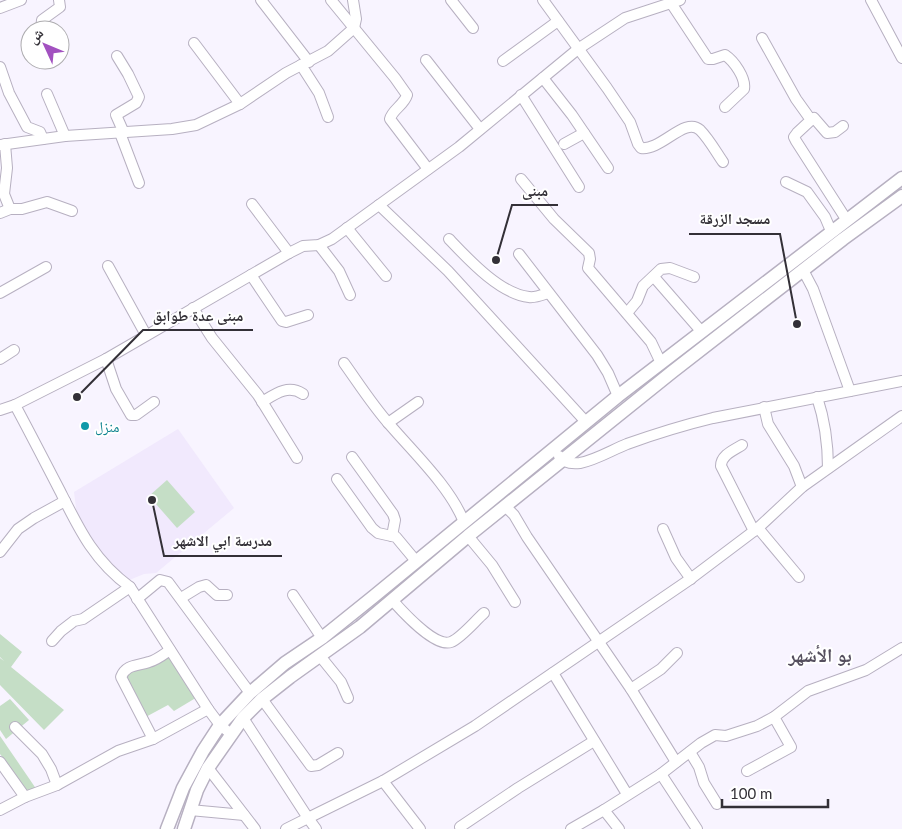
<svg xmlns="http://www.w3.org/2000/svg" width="902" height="829" font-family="Lato,'Noto Naskh Arabic',sans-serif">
<rect width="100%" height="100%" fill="#f8f4ff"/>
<path fill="#f1e9fd" d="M178 429 234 508 156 573 144 574 127 581 100 554 77 516 74 492Z"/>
<g fill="#c5dec6">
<path d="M167 480 195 512 177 528 149 496Z"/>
<path d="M0 634 22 652 11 667 64 710 44 730 0 685V658L4 661 0 657Z"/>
<path d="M170 650 199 696 174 711 168 705 142 719 121 677Z"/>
<path d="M10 699 29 720 6 739 0 730V706Z"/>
<path d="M0 736 39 793 31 796 0 754Z"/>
</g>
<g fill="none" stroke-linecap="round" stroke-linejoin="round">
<defs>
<g id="minor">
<path d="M261 0 309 62"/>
<path d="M331 0 395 78 407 95C404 105 392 110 390 119L428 169"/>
<path d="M451 0 473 28"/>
<path d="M543 0 607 88 630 122 638 144 641 148C661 151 685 116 700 130 709 139 716 152 723 162"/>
<path d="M871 0 902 58"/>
<path d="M671 3 708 59H713L725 55C734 61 746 78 744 89L725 107"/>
<path d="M0 8 21 0"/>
<path d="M41 30 42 20 60 7 59 0"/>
<path d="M762 38 796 99 811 120 797 133 794 137 796 141 846 219"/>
<path d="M194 43 240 104"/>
<path d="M117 56 128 74 139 97 136 103 116 115 124 133"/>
<path d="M426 60 480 129"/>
<path d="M503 61 558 21"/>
<path d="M301 65 319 93 328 117"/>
<path d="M0 67 9 93 27 127 40 132 43 139"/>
<path d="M543 78 572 115 608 168"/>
<path d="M47 94 65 136"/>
<path d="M521 95 579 187"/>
<path d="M811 120 814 118 827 133 835 132 843 126"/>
<path d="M120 133 139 183"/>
<path d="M5 144 7 168 4 194 10 209"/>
<path d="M564 144 584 133"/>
<path d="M0 145 65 136 172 129 196 125 240 104 286 73 328 51 354 28 356 19 353 0"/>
<path d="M521 179 554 219 589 253 590 259 588 268 651 342 661 363"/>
<path d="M786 182 807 192 825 217 831 231"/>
<path d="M252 204 289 253"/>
<path d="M379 205 448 271 586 422"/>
<path d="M0 213 10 209H22L47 202 72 211"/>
<path d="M347 228 386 276"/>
<path d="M449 239C468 259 500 294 529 297 535 298 542 295 548 293"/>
<path d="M319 245 339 271 350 295"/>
<path d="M519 254 597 355 608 373 618 396"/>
<path d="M108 266 146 335"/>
<path d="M803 270 813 289 850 391"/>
<path d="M251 275 282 321 286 322 308 315"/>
<path d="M654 277 701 331"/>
<path d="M0 293 46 267"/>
<path d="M193 308 212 338 258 395 297 458"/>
<path d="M627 313 637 301 643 286 661 269 670 268 694 277"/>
<path d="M0 359 14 350"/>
<path d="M106 359 116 389 131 415H136L154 402"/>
<path d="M344 363C359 384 373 406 390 425 414 453 450 487 464 522"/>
<path d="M817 397C825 421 828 443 828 468"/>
<path d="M262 402C275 394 288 384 303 394"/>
<path d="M15 405C30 433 45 462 60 491 79 529 94 561 130 587L208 709"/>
<path d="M764 407 768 424 794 466 802 487"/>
<path d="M0 410 15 405 106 359 289 253 303 246 319 245 332 239 459 147 578 49 625 18 680 0"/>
<path d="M388 423 418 402"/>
<path d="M742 445C734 450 721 455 721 466L754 531"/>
<path d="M559 456C564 463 572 464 580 463 596 460 612 450 627 444 655 434 684 425 713 418L902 381"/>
<path d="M352 457 393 514 395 520 392 536"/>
<path d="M337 479 372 528 378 533 396 537 416 561"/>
<path d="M505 506 514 515 527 537 631 689 676 762"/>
<path d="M758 528 799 577"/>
<path d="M663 529 676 558 691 579"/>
<path d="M468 536 492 565 515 602"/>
<path d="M0 552 18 529 34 518 65 501"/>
<path d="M293 595 322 638"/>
<path d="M181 598 199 587 206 585 217 595H227"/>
<path d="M137 599 160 580 168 582 250 693"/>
<path d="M393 601C402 611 435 648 451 642 461 638 475 621 484 613"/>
<path d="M52 641 61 631 74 621 83 619 130 587"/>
<path d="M320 656 341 682 348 698"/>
<path d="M553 673 627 794"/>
<path d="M631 689 661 669 677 653"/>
<path d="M262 699 311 766 318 765 338 753"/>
<path d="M243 718 308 818 383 781 475 726 689 580 758 528 802 487 902 416"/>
<path d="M15 727 42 754 51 769 57 785"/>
<path d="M153 739 121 677C126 664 138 666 149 662 157 660 164 654 170 650"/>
<path d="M690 752 699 767 704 783 717 804"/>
<path d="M0 762 25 797"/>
<path d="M208 768 255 829"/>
<path d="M747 771 791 747 774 717"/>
<path d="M661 774 697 829"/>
<path d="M383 781 420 829"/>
<path d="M0 810 25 797 57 785 118 751 153 739 208 709 220 725 231 734"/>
<path d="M190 810 244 815"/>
<path d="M604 810 619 829"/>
<path d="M460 827 518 788 594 741"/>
<path d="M286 829 308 818 316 829"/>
<path d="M571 829 604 810 661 774 701 743 715 735 726 736 757 726 774 717 808 691 866 670 902 648"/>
</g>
<g id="major">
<path d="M167 829 183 788 203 751 220 725 250 693 285 663 322 638 373 597 618 396 902 178"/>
<path d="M184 829 197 790 208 768 243 718 262 699 290 677 360 627 468 536 672 372 843 239 902 196"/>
</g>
</defs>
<use href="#minor" stroke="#b7b0c1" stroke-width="12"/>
<use href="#major" stroke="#b7b0c1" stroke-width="15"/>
<use href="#minor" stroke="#fff" stroke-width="10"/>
<use href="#major" stroke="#fff" stroke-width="12"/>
</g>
<circle fill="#0f9aa8" stroke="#fff" stroke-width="2" cx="85" cy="426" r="5"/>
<g text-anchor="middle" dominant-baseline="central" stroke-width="4" stroke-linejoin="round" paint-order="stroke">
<g font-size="14" fill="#0d838f" stroke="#fff" text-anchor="start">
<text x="95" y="426">منزل</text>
</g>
<g font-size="19" font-weight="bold" fill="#554f5e" stroke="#fff">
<text x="820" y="654">بو الأشهر</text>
</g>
</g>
<path fill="none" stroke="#333037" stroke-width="2" d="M496 260L512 205H558M797 324L780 234H689M77 397L143 330H253M152 500L164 556H282"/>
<g fill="#333037" stroke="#fff" stroke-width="2">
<circle cx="496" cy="260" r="5"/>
<circle cx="797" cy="324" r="5"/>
<circle cx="77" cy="397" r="5"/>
<circle cx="152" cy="500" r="5"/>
</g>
<g font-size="15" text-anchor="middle" font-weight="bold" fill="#333037" stroke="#fff" stroke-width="4" stroke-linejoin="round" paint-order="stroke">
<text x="535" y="196">مبنى</text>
<text x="735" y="224">مسجد الزرقة</text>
<text x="198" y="321">مبنى عدة طوابق</text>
<text x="223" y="546">مدرسة ابي الاشهر</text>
</g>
<g transform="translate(45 45) rotate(314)"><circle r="24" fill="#ffffff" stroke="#adacaf"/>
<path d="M0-4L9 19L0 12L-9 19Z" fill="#a251c0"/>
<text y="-8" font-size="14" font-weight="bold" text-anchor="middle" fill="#333037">ش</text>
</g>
<path d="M722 799v8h106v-8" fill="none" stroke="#333037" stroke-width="2.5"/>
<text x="730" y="799" font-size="15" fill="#333037" stroke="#ffffff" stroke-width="4" paint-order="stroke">100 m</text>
</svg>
